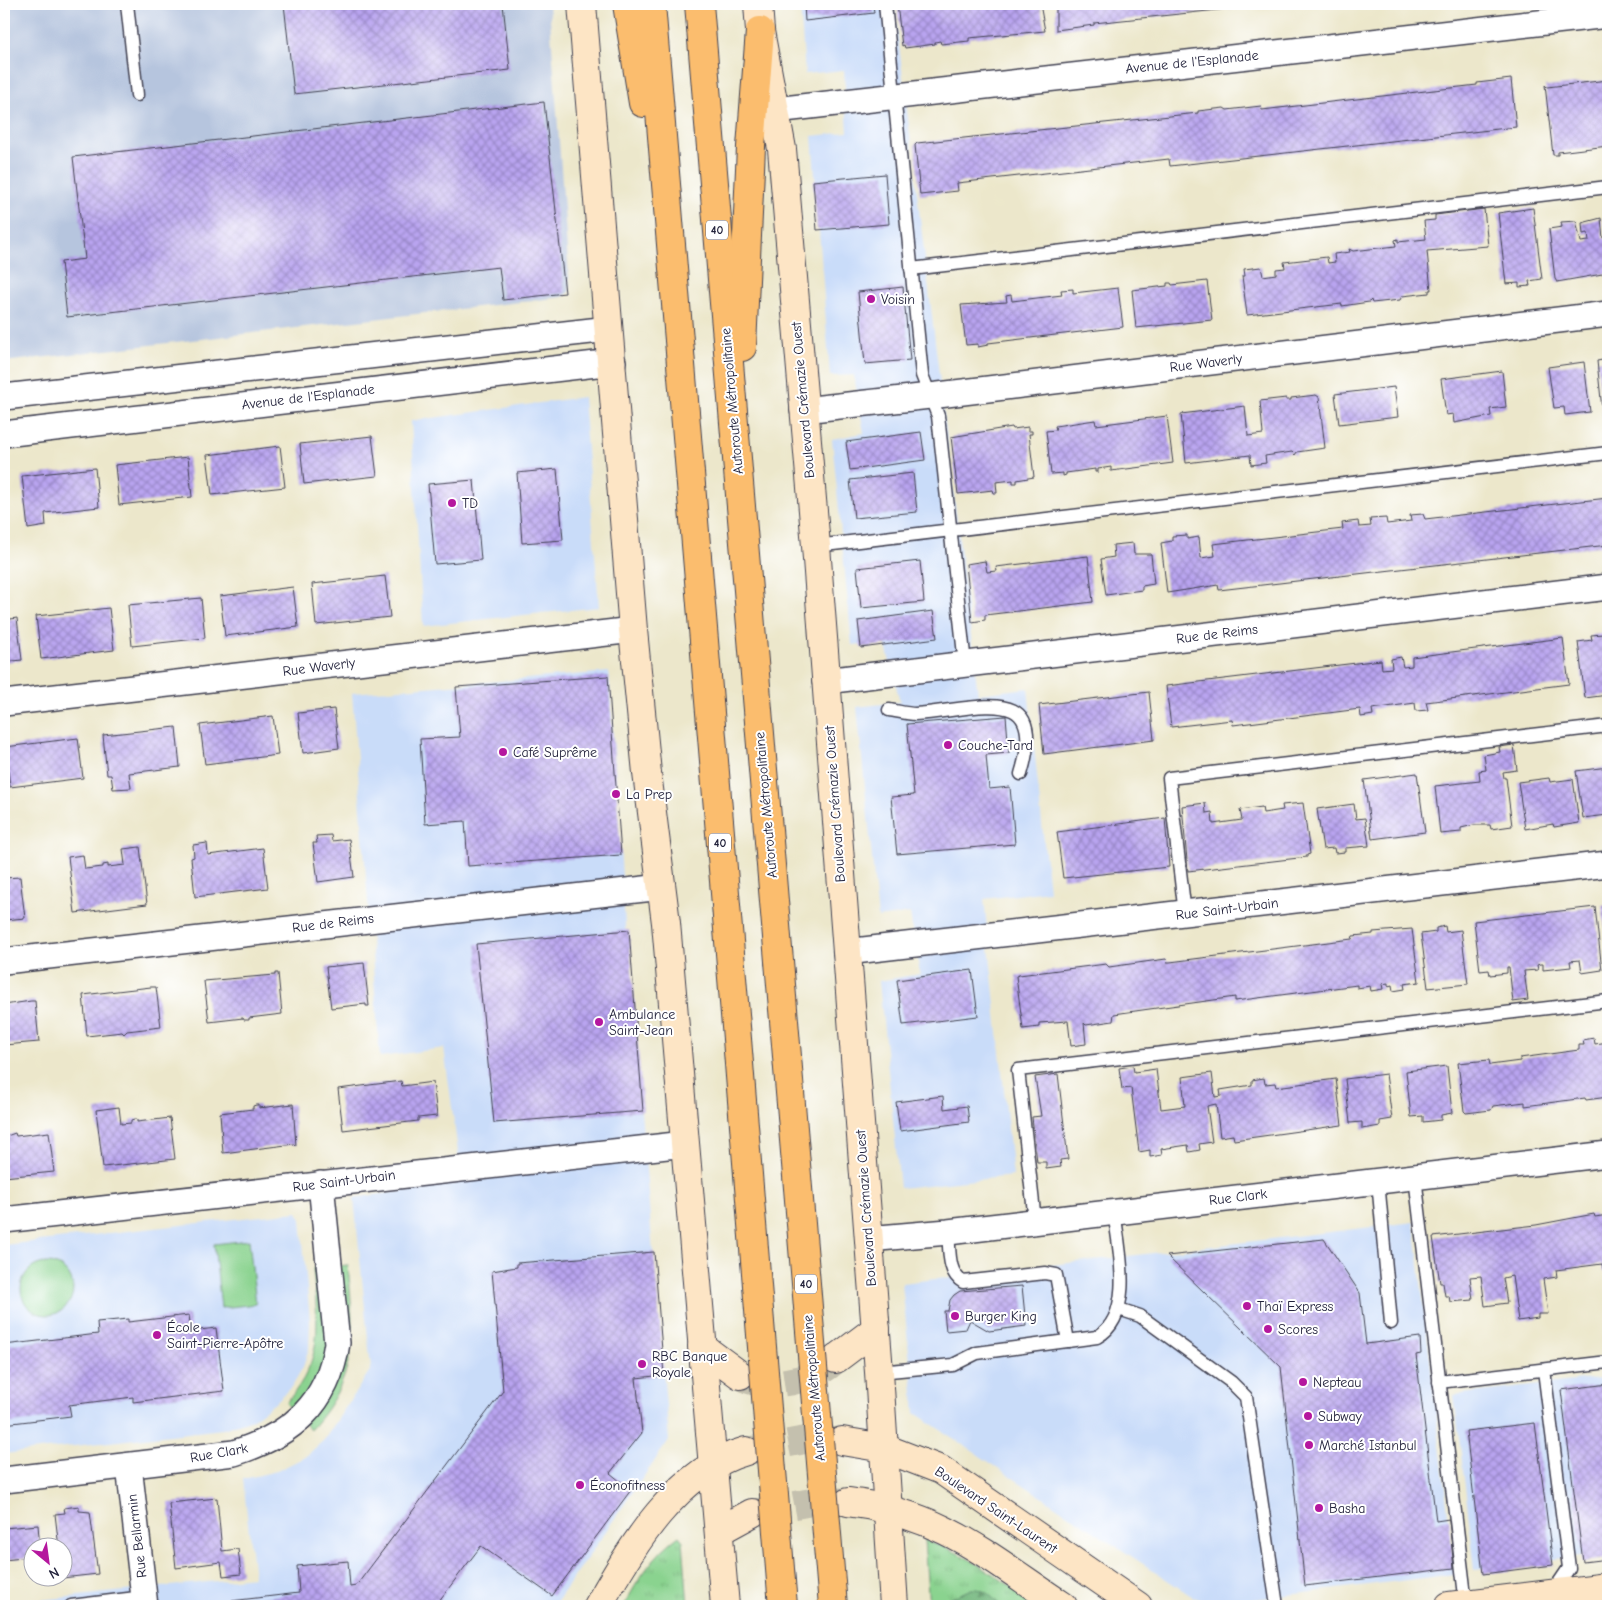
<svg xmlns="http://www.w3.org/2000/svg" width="1612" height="1610" font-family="'Comic Neue',sans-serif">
<defs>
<pattern id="grass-tufts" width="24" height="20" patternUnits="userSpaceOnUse" patternTransform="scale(1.25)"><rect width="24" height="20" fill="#8ad38f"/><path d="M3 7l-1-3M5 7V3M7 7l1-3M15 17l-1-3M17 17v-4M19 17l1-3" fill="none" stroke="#77b57c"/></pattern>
<pattern id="forest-firs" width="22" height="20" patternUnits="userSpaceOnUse" patternTransform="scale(1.25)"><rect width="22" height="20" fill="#6fb57a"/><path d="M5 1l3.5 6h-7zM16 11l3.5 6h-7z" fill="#5b9365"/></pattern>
<pattern id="building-cross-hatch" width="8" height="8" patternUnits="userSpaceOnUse" patternTransform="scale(1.25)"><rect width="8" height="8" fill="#b9a4f0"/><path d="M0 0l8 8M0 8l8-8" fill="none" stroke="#9685c4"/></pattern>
</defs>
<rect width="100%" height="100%" fill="#fff"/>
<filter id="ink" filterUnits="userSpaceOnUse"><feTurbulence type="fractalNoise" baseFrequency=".02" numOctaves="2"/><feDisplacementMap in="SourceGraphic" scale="10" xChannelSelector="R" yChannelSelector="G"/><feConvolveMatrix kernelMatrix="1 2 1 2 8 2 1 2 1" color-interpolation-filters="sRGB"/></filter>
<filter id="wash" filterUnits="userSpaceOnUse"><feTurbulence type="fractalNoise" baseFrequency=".0096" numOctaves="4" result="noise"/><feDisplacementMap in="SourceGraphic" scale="20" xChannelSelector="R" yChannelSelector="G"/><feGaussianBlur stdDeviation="1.12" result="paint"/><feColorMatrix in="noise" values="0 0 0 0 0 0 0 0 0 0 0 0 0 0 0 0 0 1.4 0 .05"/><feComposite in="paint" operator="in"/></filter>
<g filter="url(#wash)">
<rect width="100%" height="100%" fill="#ece7cb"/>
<g fill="#c9dcf9">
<path d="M800 4H894L978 694 1028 688 1049 891 984 899 1013 1176 900 1188 879 981 920 974 910 913 878 918 857 707 900 702 885 642 852 645 832 439 864 433 854 375 830 376 812 136 848 132 844 70 805 74Z"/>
<path d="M583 397 599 607 423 626 411 421Z"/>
<path d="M609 672 625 924 669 1440 554 1606H4V1604L254 1577 243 1479 277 1471 305 1457 324 1440 371 1369 354 1198 462 1182 444 1048 380 1057 352 693Z"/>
<path d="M297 1212 301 1219 310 1321 309 1349 303 1367 292 1386 275 1403 253 1419 223 1429 4 1454V1245Z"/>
<path d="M1414 1222 1455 1574 1225 1603H1212L1193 1597 915 1413 902 1283Z"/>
<path d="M1608 1377V1552L1475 1570 1454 1395Z"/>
</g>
<path fill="#b6c5de" d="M4 4H549L570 291 563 297 4 362Z"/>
<g fill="url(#grass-tufts)" stroke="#567a65">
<path d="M679 1536 683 1541 688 1606H624C638 1579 654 1554 679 1536Z"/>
<path d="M924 1540C967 1552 1002 1581 1039 1606H1001L954 1596 935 1606H929Z"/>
</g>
<path fill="url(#forest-firs)" stroke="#486c5a" d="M971 1589C986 1588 991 1597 1001 1606H935Z"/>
<g fill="#8ad38f" stroke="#567a65">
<path d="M249 1240 256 1304 221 1308 214 1244Z"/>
<circle cx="47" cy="1289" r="26"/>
<path d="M348 1265C354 1334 360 1375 310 1430L286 1403C326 1357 317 1324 313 1268Z"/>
</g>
<g id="blocks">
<g fill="url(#building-cross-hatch)">
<path d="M284 4H503L510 70 294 94Z"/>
<path d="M804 4H873L874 13 805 21Z"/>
<path d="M897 4H1040L1045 31 969 38V41L941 44 940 41 935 42V44L905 48 904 45 902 46Z"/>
<path d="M1056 4H1265V5L1094 23V25L1056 30Z"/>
<path d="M1511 79 1516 127 1170 166 1169 159 957 183 958 191 920 195 915 145 917 143 1198 113V111L1224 108 1227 110 1261 106 1262 110 1477 85V83Z"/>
<path d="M1608 80V146L1558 152V155H1553L1545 85 1547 87Z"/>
<path d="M544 102 565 293 503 300 499 267 67 317 61 262 85 259 73 157Z"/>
<path d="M885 174 889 224 817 230 813 181Z"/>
<path d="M1533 208 1542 279 1529 281 1530 286 1519 287V283L1506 284 1498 213Z"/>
<path d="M1484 209 1488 246 1427 251 1431 290H1429V293L1402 296 1400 300 1372 303 1371 300 1369 302 1342 306V304L1247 315 1242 276H1245L1244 269 1261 267 1263 276 1276 274V269L1285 268 1284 262 1327 257 1328 263 1335 262 1334 254 1350 252 1349 249 1353 251 1396 246 1395 240 1398 239V242L1426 239 1424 221 1435 220V215Z"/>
<path d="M1601 218 1603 238 1608 237V273L1557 282 1555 279 1549 229 1562 227 1561 222 1576 221 1581 242 1589 241 1588 233 1583 234 1582 223Z"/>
<path d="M1207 281 1212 320 1136 328 1132 290 1167 286V283H1171L1172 285Z"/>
<path d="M903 287 910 360 865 364 858 292Z"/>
<path d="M1118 288 1123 327 988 343V345L978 347V344L966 345 961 305 1007 302 1006 296 1011 295 1012 301 1062 295 1061 290 1073 289V293Z"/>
<path d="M1608 359V418L1603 419 1597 361Z"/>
<path d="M1584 362 1590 412 1565 415 1564 407 1554 408 1548 367Z"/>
<path d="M1502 371 1506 407 1490 409 1491 416 1454 423 1453 414 1446 415 1441 379Z"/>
<path d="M1394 387 1398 417 1339 424 1335 394Z"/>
<path d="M1316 395 1319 397 1325 448 1297 452 1295 455 1292 452 1265 456 1266 463 1251 465 1250 455 1186 463 1181 414 1245 406 1248 436 1263 434 1260 401 1286 398V400H1291V398Z"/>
<path d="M1167 416 1173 463 1111 471V467L1098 469V472H1095V469L1066 473V475L1063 476V473L1051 474 1046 431 1056 430 1055 426 1095 420 1096 425Z"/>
<path d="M1012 427 1013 429 1028 427V431H1032V434H1029L1034 477 1017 480V483H1013V480L996 482 997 493H994L993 490 958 494 951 437Z"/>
<path d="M921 432 925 460 850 470 846 442Z"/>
<path d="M372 436 377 476 304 484 300 444Z"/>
<path d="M280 446 285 487 212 495 207 455Z"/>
<path d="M188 457 192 497 119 505 115 465Z"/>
<path d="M95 468 99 507 45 513 46 526 28 529 22 476Z"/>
<path d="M557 469 563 540 522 543 517 473Z"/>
<path d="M913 473 917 512 854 518 850 480Z"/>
<path d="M474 480 481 560 435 564 428 484Z"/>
<path d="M1608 498V545L1219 590 1218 585 1167 593 1161 543 1172 541V536L1187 535V539L1199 537 1201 558 1215 556 1213 544 1343 529 1342 523 1358 521 1359 527 1371 526 1370 519 1386 518 1387 524 1411 521 1410 515 1423 514 1425 519Z"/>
<path d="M1133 543 1134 554H1151L1154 584 1142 586V590L1106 595 1101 559 1114 557 1113 545Z"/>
<path d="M1088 556 1093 602 985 615V620L972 622 966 564 985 561 987 572 997 571 996 567Z"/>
<path d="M920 561 924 602 861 608 857 568Z"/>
<path d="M385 576 390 617 316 625 312 584Z"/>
<path d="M293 587 298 627 225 636 220 596Z"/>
<path d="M201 598 205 638 132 646 128 605Z"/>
<path d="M109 608 114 650 41 659 36 616Z"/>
<path d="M933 611 937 638 861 648 858 621Z"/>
<path d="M17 618 22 660 4 662V620Z"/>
<path d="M1603 634 1604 638 1608 637V695L1585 698 1578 642 1592 640 1591 635Z"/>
<path d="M1563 638 1569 684 1426 702 1428 710 1416 711 1415 703 1372 709 1373 715 1361 717 1360 709 1233 725 1232 720 1171 727 1166 686 1381 660 1382 669 1392 668 1391 659 1401 657 1403 667 1412 666V657Z"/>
<path d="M608 676 621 855 468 866 465 821 425 824 420 739 460 737 456 687Z"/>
<path d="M1149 692 1154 740 1044 754 1039 705Z"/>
<path d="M334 709 339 748 303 753 298 713Z"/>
<path d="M273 716 278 755 205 764 200 725Z"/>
<path d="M1006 716 1009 753 986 755 989 789 1010 787 1015 844 897 854 891 797 914 795 907 724Z"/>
<path d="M176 727 180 767 129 773 131 788 113 789 111 775H107L103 735Z"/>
<path d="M78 738 83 778 10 787 5 747Z"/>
<path d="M1514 745 1517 770 1503 772 1504 778H1506L1512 826 1491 829 1490 825H1474L1461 828V832L1440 834 1435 786 1480 781 1479 771 1486 770 1484 755 1500 752 1499 747Z"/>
<path d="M1608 767V815L1583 818 1576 771Z"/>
<path d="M1417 773 1425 832 1372 839 1364 780Z"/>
<path d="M1549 778 1550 782 1573 779 1579 823 1554 827 1553 824 1525 829 1518 782Z"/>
<path d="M1205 803 1206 813 1212 812 1213 824 1242 820 1240 810 1262 807 1263 813 1283 810 1282 805 1303 803 1310 854 1307 855V857L1188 871 1182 806Z"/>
<path d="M1354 804 1356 819 1365 818 1369 846 1345 848V852L1335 853 1334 848 1323 849 1317 809Z"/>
<path d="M1165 818 1169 867 1063 878 1057 832Z"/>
<path d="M331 835 332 841 349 839 354 877 318 882 313 843H317L316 836Z"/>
<path d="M207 843 208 855 263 848 268 888 195 897 191 858 194 857 193 845Z"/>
<path d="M140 847 147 904 75 913 68 857 83 855 85 869 103 867V865L108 864V867L125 865 123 849Z"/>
<path d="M20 877 25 918 4 920V878Z"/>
<path d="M1608 905V939H1607L1602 906Z"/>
<path d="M1595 907 1602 970 1582 973 1580 960 1570 961 1571 967 1543 970V964H1540L1537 965 1538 970 1524 971 1528 1000 1513 1002 1509 967H1507V973L1490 975 1489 970 1480 971 1474 921Z"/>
<path d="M1445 926 1446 932 1461 930 1468 984 1428 988 1421 934 1436 932V928Z"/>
<path d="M1412 929 1419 982 1404 984 1405 989 1393 991 1392 985 1388 986V983L1382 984 1383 989 1371 991 1370 986 1357 988V985L1235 1001V997L1114 1014 1113 1021 1086 1025 1084 1023 1086 1044 1071 1046 1068 1021 1039 1023V1027L1023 1029 1016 976 1019 975 1106 964 1109 967 1166 959 1167 962H1170L1352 939 1353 936 1373 934V932Z"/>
<path d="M629 930 643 1111 494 1123 476 944Z"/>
<path d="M364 963 369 1006H366V1004L331 1008 326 967Z"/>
<path d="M972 970 978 1016 903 1025 897 980Z"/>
<path d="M275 973H278L282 1014 249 1018V1020H244L243 1018 209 1022 204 981 275 975Z"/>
<path d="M151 987H156L161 1027 127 1031 124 1034 122 1032 87 1036 83 995Z"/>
<path d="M31 1001H35L39 1042 4 1045V1005Z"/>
<path d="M1594 1038 1595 1044 1608 1042V1097L1586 1100 1585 1098 1525 1106V1102L1493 1106 1491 1110 1466 1113 1464 1111 1458 1063 1489 1060 1490 1065 1520 1061V1058L1579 1050V1045H1584L1583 1040Z"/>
<path d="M1133 1066 1134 1072 1156 1069 1161 1109 1185 1106 1182 1077 1212 1073 1215 1097 1221 1096 1220 1090 1252 1085V1080L1264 1078 1265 1084 1275 1083 1276 1087 1336 1079 1342 1125 1234 1140 1233 1135 1220 1137 1216 1104 1207 1106 1212 1142 1199 1144 1200 1150 1189 1152 1188 1145 1161 1149 1162 1155 1150 1157V1150L1139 1152 1131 1088 1122 1089 1119 1068Z"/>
<path d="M1447 1066 1452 1113 1441 1115V1120L1423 1122V1116L1411 1117 1406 1071Z"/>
<path d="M1058 1074 1068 1159 1060 1160 1061 1167 1046 1169V1162H1037L1032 1117 1041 1116 1035 1077Z"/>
<path d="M1386 1074 1392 1119 1380 1121V1126L1362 1129V1122L1350 1123 1345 1079Z"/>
<path d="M401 1081 402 1086 433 1082 437 1116 418 1118V1121L343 1130 338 1089Z"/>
<path d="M943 1096 944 1109 967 1106 969 1122 900 1131 896 1102Z"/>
<path d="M293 1104 296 1146 294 1144 223 1153 220 1113 253 1109V1106L256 1105H259V1108Z"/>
<path d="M119 1107 121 1124 131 1123V1120L134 1119H137V1122L170 1118 175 1159 103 1167 96 1110Z"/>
<path d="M49 1132 54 1172 4 1177V1137L15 1133 16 1136Z"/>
<path d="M1594 1214 1595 1217 1608 1215V1272H1604L1602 1264 1556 1270 1557 1277 1543 1279 1548 1314H1538V1318L1518 1321 1512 1276 1503 1278 1507 1303 1485 1306 1481 1276 1470 1277 1473 1300 1450 1302 1449 1296H1445L1443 1283H1440L1433 1237 1536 1225Z"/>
<path d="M1324 1239 1360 1293 1366 1344 1420 1337 1421 1354 1416 1355 1436 1521 1449 1519 1454 1568 1305 1586 1281 1367 1167 1256Z"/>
<path d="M654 1252 664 1375 636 1378 642 1433 610 1473 631 1490 552 1596 481 1546 435 1606H188L299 1593 297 1566 348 1561 350 1587 356 1586 503 1391 492 1271 517 1267V1263Z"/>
<path d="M1022 1286 1026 1326 989 1331 970 1320 966 1329 946 1331 944 1311H948L950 1300 954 1295 960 1291Z"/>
<path d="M189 1315 191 1331 216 1328 224 1391 133 1402V1397L69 1405 71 1416 4 1424V1345L98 1334 97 1322 128 1319V1322Z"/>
<path d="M1608 1384V1559L1583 1562 1561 1390Z"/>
<path d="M1535 1423 1553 1565 1483 1574 1466 1431Z"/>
<path d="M217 1498 222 1551 238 1549 241 1574 223 1576 221 1562 176 1568 169 1503Z"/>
<path d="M79 1506V1511L90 1512 98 1574 62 1578V1548H59L55 1514 65 1513 64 1508Z"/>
<path d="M38 1525 40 1548H32V1557L4 1560V1528Z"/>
</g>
</g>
</g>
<g filter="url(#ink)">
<use href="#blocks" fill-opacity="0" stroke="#404051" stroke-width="1"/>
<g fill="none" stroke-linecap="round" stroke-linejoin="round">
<g stroke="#c4c0ae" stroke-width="28" stroke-dasharray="28 14" stroke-linecap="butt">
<path d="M743 1377C766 1391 814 1380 832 1363"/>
<path d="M747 1451 805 1440 842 1441"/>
<path d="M753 1513 817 1501 848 1502"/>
</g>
<defs>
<g id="lane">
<path d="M127 4 137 95"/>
<path d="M885 4 922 375 938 416 965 664"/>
<path d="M911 269 1608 187"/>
<path d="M816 546 1608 453"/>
<path d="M889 710C897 711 907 714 915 714 974 711 1050 678 1021 774"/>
<path d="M1185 914 1169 778 1608 726"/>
<path d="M1415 1177 1466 1604"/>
<path d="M1378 1181 1391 1323"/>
<path d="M1035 1221 1018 1070 1608 1001"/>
<path d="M948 1232C950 1249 947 1273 963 1282L1045 1273 1056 1275 1068 1341"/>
<path d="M1119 1309 1140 1316 1231 1382 1246 1397 1277 1606"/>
<path d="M1544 1370 1569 1568 1552 1593"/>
<path d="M879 1372 953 1365 977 1353 1097 1337C1135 1316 1119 1248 1114 1212"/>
<path d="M1439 1382 1608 1362"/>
<path d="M71 1606 144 1597"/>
</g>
<g id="street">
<path d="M775 110 1608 15"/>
<path d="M4 397 609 329"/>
<path d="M803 410 930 396 1608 314"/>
<path d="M4 434 613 362"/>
<path d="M825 681 1608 587"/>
<path d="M4 703 633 630"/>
<path d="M846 952 1608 864"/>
<path d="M4 961 662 887"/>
<path d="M4 1220 685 1144"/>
<path d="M868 1239 948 1232 1608 1154"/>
<path d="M129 1466 145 1606"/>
<path d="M4 1480 234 1453C291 1435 328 1405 337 1343L321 1184"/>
</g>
<g id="secondary">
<path d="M582 4 633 630 647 773 666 923 725 1606"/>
<path d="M758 4 760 31 782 149 816 546 879 1372 894 1606"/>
<path d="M702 1347 740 1375"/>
<path d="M836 1359 876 1329"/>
<path d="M842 1441 884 1448 941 1470 1138 1606"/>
<path d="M848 1502C943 1514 987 1556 1063 1606"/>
<path d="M719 1531 752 1513"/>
<path d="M598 1606C631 1547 677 1470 746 1451"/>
<path d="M1449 1606 1608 1587"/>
</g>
<g id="highway">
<path d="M627 4 643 103"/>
<path d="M651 4 731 965"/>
<path d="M699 4 779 961"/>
<path d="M742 347 751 147 760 31"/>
</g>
</defs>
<use href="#lane" stroke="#404051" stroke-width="15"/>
<use href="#street" stroke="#404051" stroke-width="28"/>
<use href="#secondary" stroke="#404051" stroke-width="30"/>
<use href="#highway" stroke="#404051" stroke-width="30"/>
<use href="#lane" stroke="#fff" stroke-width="12"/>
<use href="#street" stroke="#fff" stroke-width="25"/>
<use href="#secondary" stroke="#fde5c5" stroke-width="28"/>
<use href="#highway" stroke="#fbbd6e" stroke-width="28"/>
<defs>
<g id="highway-bridge">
<path d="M779 961 833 1606"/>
<path d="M731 965 783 1606"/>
</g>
</defs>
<use href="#highway-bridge" stroke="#404051" stroke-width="30" stroke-linecap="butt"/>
<use href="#highway-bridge" stroke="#fbbd6e" stroke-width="28"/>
</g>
</g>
<g fill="#b5179e" stroke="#fff" stroke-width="2">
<circle cx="871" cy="299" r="5"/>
<circle cx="452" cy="503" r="5"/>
<circle cx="948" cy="745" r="5"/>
<circle cx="503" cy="752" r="5"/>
<circle cx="616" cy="794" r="5"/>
<circle cx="599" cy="1022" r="5"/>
<circle cx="1247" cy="1306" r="5"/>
<circle cx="955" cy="1316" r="5"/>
<circle cx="1268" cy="1329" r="5"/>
<circle cx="157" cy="1335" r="5"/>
<circle cx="642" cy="1364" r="5"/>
<circle cx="1303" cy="1382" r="5"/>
<circle cx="1308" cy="1416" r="5"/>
<circle cx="1309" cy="1445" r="5"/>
<circle cx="580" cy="1485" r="5"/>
<circle cx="1319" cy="1508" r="5"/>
</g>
<g text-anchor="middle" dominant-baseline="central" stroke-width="4" stroke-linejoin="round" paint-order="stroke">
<g fill="#fff" stroke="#646476" stroke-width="1">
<rect x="706" y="220.5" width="22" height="19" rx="4"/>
<rect x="709" y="833.5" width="22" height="19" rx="4"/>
<rect x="795" y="1274.5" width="22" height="19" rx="4"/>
</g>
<g font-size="12" font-weight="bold" fill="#22223b">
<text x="717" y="230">40</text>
<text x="720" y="843">40</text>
<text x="806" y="1284">40</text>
</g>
<g font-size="14" fill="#22223b" stroke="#fff">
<text transform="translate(1192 62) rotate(-6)">Avenue de l'Esplanade</text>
<text transform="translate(1206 363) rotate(-7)">Rue Waverly</text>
<text transform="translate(308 397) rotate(-7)">Avenue de l'Esplanade</text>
<text transform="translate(803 400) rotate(-95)">Boulevard Crémazie Ouest</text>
<text transform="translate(732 401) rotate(-95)">Autoroute Métropolitaine</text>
<text transform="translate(1217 634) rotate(-7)">Rue de Reims</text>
<text transform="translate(319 667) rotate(-7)">Rue Waverly</text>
<text transform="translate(835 804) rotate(-94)">Boulevard Crémazie Ouest</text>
<text transform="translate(766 805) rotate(-95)">Autoroute Métropolitaine</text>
<text transform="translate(1227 909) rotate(-7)">Rue Saint-Urbain</text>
<text transform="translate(333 923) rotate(-7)">Rue de Reims</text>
<text transform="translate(344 1181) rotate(-7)">Rue Saint-Urbain</text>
<text transform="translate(1238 1197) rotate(-7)">Rue Clark</text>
<text transform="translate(866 1208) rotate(-94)">Boulevard Crémazie Ouest</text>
<text transform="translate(814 1388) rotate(-95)">Autoroute Métropolitaine</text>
<text transform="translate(219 1453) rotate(-10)">Rue Clark</text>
<text transform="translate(996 1510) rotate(34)">Boulevard Saint-Laurent</text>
<text transform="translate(137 1536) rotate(-97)">Rue Bellarmin</text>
</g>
<g font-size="14" fill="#22223b" stroke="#fff" text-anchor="start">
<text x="881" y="299">Voisin</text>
<text x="462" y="503">TD</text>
<text x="958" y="745">Couche-Tard</text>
<text x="513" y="752">Café Suprême</text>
<text x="626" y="794">La Prep</text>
<text x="609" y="1014">Ambulance<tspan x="609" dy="16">Saint-Jean</tspan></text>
<text x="1257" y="1306">Thaï Express</text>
<text x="965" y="1316">Burger King</text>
<text x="167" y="1327">École<tspan x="167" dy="16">Saint-Pierre-Apôtre</tspan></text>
<text x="1278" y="1329">Scores</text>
<text x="652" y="1356">RBC Banque<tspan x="652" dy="16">Royale</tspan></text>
<text x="1313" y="1382">Nepteau</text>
<text x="1318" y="1416">Subway</text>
<text x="1319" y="1445">Marché Istanbul</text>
<text x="590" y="1485">Éconofitness</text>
<text x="1329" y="1508">Basha</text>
</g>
</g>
<rect width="1612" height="1610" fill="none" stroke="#fff" stroke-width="20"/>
<g transform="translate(48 1562) rotate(151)"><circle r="24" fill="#ffffff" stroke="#a7a7b1"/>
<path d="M0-4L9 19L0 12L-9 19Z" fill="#b5179e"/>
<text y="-8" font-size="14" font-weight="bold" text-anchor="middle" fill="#22223b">N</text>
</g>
</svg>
